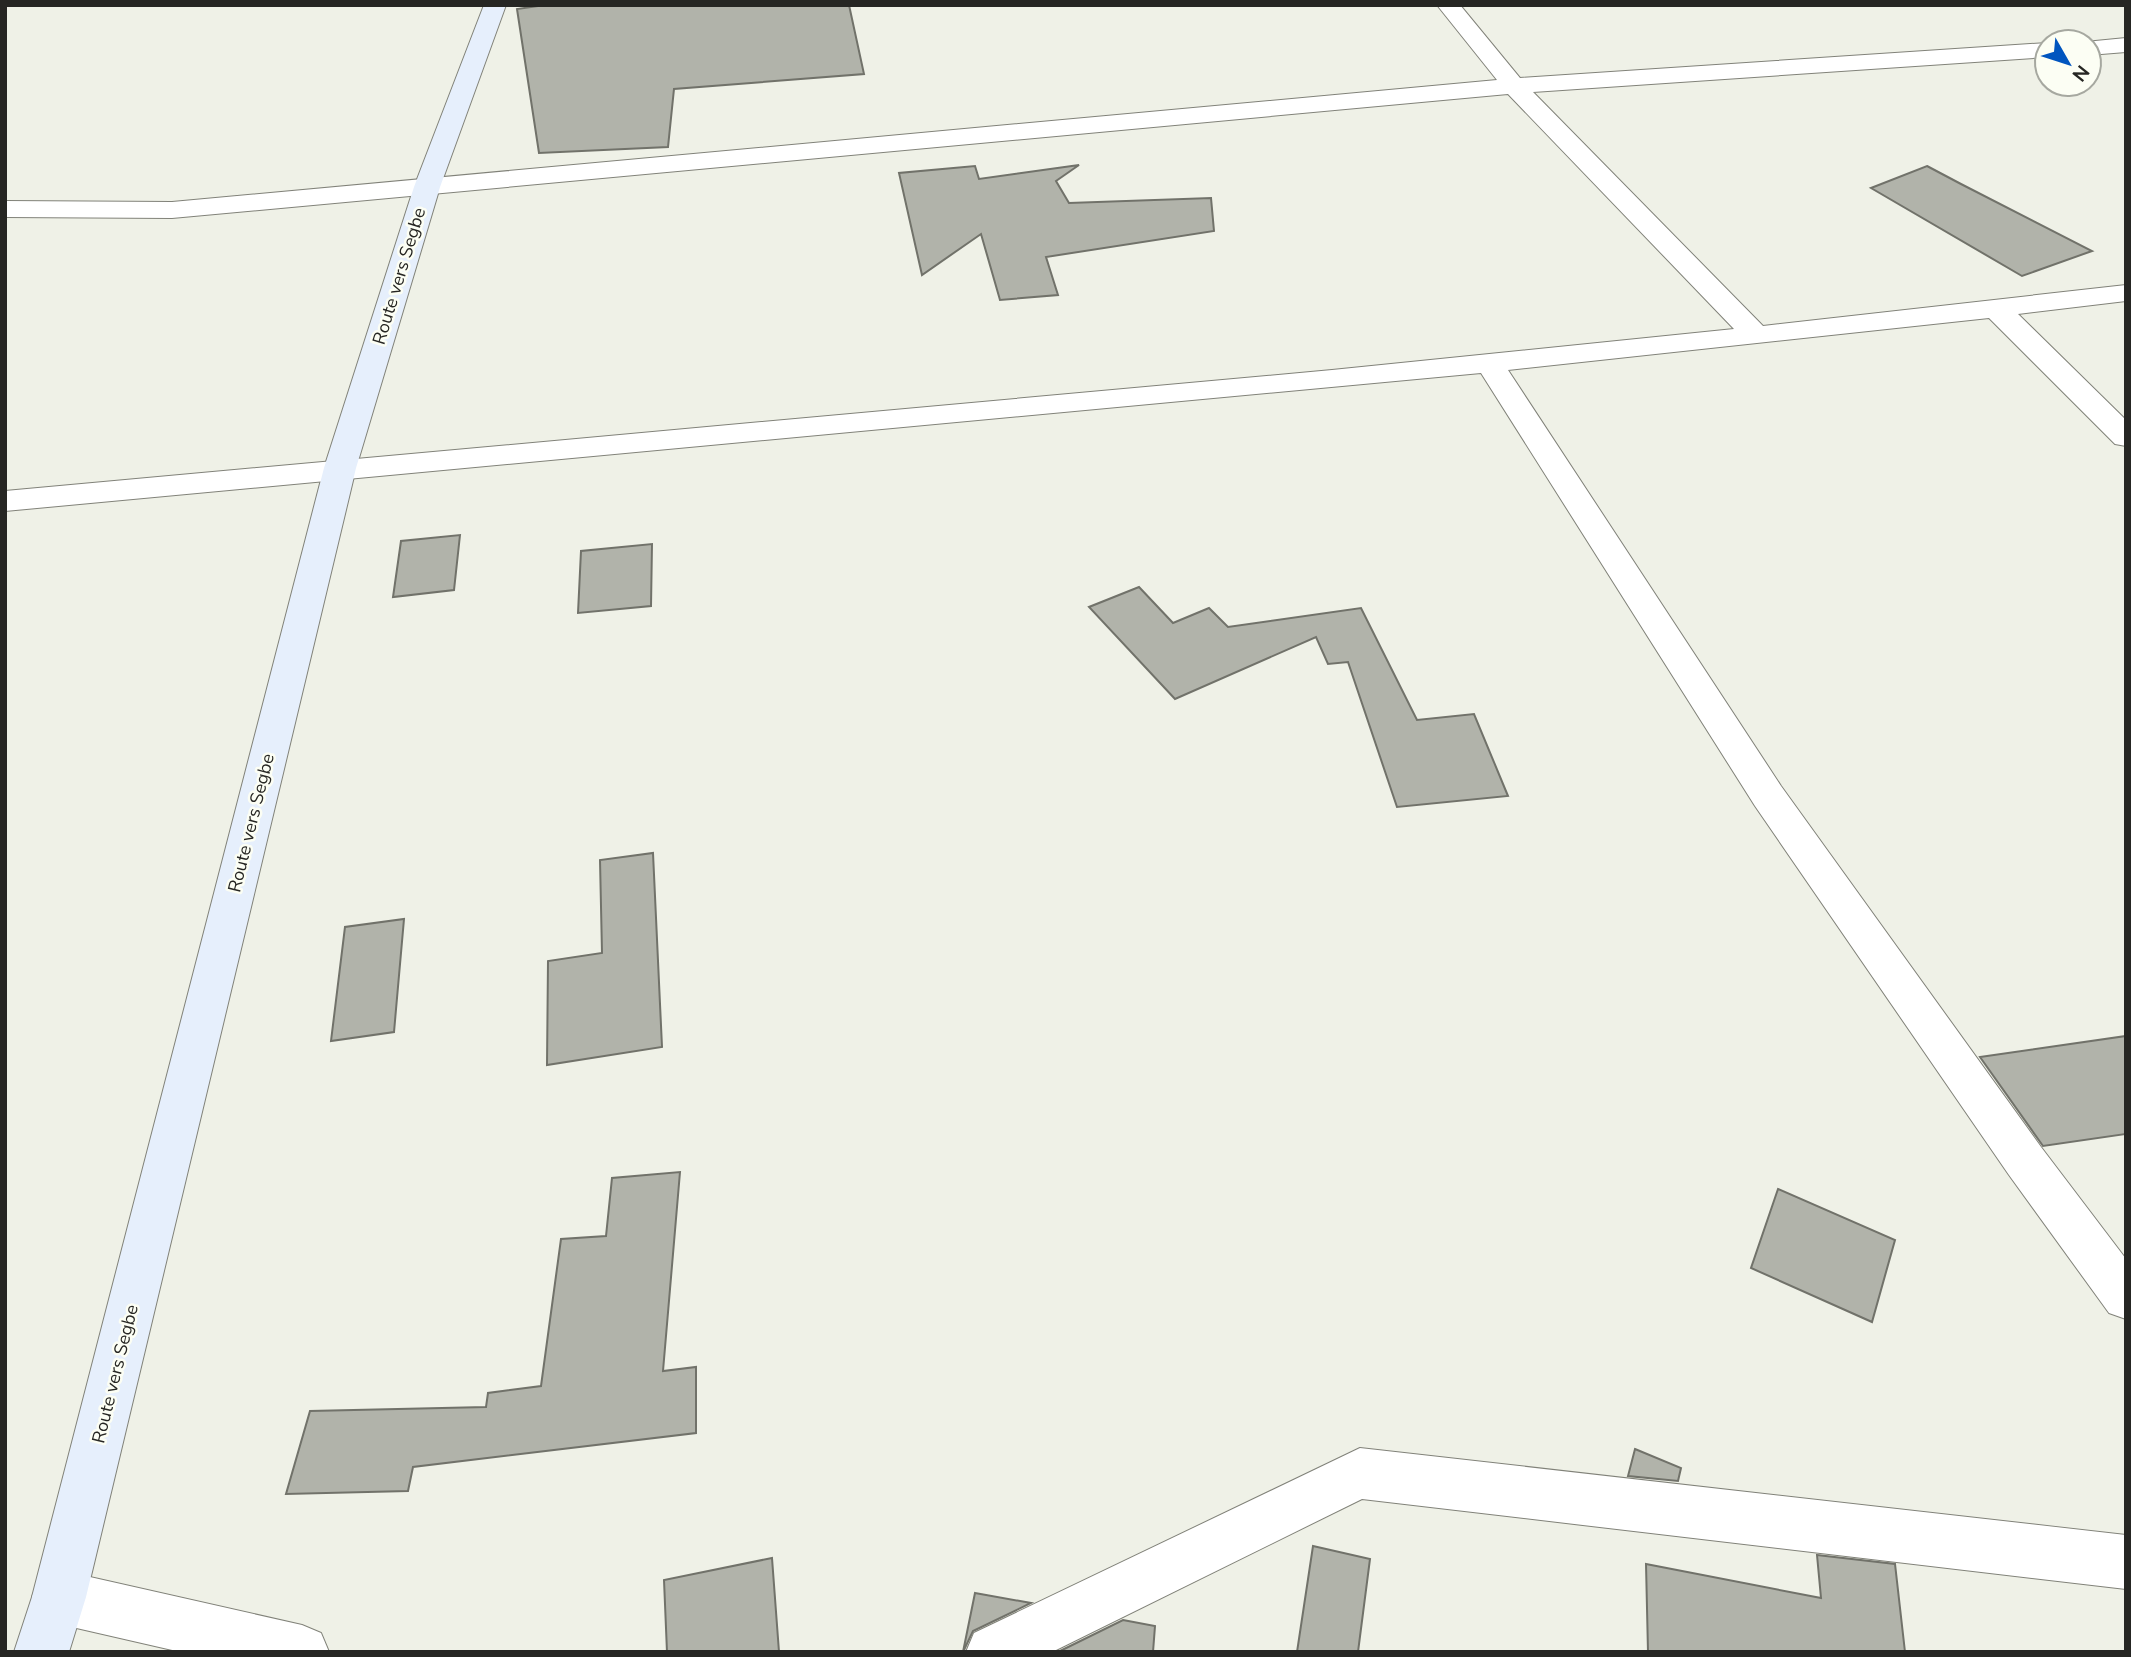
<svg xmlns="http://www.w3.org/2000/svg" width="2131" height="1657" font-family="'Nunito Sans',sans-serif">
<rect width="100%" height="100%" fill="#eff1e7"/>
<g fill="#b1b3aa" stroke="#71726a" stroke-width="2">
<path d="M545 5H849L864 74 674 89 668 147 539 153 517 9Z"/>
<path d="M1079 165 1056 181 1069 203 1211 198 1214 231 1046 257 1058 295 1000 300 981 234 922 275 899 173 975 166 979 179Z"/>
<path d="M1927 166 1961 184 2092 251 2022 276 1871 188Z"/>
<path d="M460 535 454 590 393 597 401 541Z"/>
<path d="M652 544 651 606 578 613 581 551Z"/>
<path d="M1139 587 1173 623 1209 608 1228 627 1361 608 1417 720 1474 714 1508 796 1397 807 1348 662 1328 664 1316 637 1175 699 1089 607Z"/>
<path d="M653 853 662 1047 547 1065 548 961 602 953 600 860Z"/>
<path d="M404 919 394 1032 331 1041 345 927Z"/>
<path d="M2126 1036V1134L2043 1146 1980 1057Z"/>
<path d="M680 1172 663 1371 696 1367V1433L413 1467 408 1491 286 1494 310 1411 486 1407 488 1393 541 1386 561 1239 606 1236 612 1178Z"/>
<path d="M1778 1189 1895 1240 1872 1322 1751 1268Z"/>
<path d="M1635 1449 1681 1468 1678 1481 1628 1476Z"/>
<path d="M1313 1546 1370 1559 1358 1652H1297Z"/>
<path d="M1817 1555 1895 1564 1905 1652H1648L1646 1564 1821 1598Z"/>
<path d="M772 1558 779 1652H667L664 1580Z"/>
<path d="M975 1593 1031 1603 973 1631 963 1652Z"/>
<path d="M1123 1620 1155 1626 1153 1652H1058Z"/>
</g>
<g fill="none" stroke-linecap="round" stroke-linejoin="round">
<defs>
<g id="minor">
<path d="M1437 5H1460L1520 78 2047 43V57L1533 92 1763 326 2126 285V301L2018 314 2126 420V446L2115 444 1989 318 1508 370 1781 786 2041 1147 2126 1259V1319L2109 1313 2009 1175 1755 806 1481 373 5 511V491L1332 370 1734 329 1508 94 172 218 5 217V201L172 202 1497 80Z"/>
<path d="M2126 38V52L2089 55V42H2085Z"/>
<path d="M1360 1448 2126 1535V1589L1362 1499 1052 1652H966L974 1633Z"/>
<path d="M59 1570 302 1625 321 1633 329 1652H181L59 1624 40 1616 32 1597 40 1578Z"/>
</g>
<path id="secondary" d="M484 5H506L440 187 356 468 86 1597 69 1652H14L32 1597 324 468 414 187Z"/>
</defs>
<use href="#minor" stroke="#818279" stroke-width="2"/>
<use href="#secondary" stroke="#818279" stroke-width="2"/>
<use href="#minor" fill="#fff" fill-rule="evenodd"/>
<use href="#secondary" fill="#e6effc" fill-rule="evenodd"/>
</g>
<g text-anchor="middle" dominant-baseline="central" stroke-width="5" stroke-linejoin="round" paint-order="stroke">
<g font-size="18" fill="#262623" stroke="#fcfef4">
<text transform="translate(399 276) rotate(-73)">Route vers Segbe</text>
<text transform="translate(251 823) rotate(-76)">Route vers Segbe</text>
<text transform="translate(115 1374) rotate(-76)">Route vers Segbe</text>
</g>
</g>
<rect width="2131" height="1657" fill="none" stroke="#262623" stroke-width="14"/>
<g transform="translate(2068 63) rotate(129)"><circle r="33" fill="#fcfef4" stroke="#a6a8a0" stroke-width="2"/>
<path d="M0-5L12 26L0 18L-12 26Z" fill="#0055bf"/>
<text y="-10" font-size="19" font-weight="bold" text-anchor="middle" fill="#262623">N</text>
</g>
</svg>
